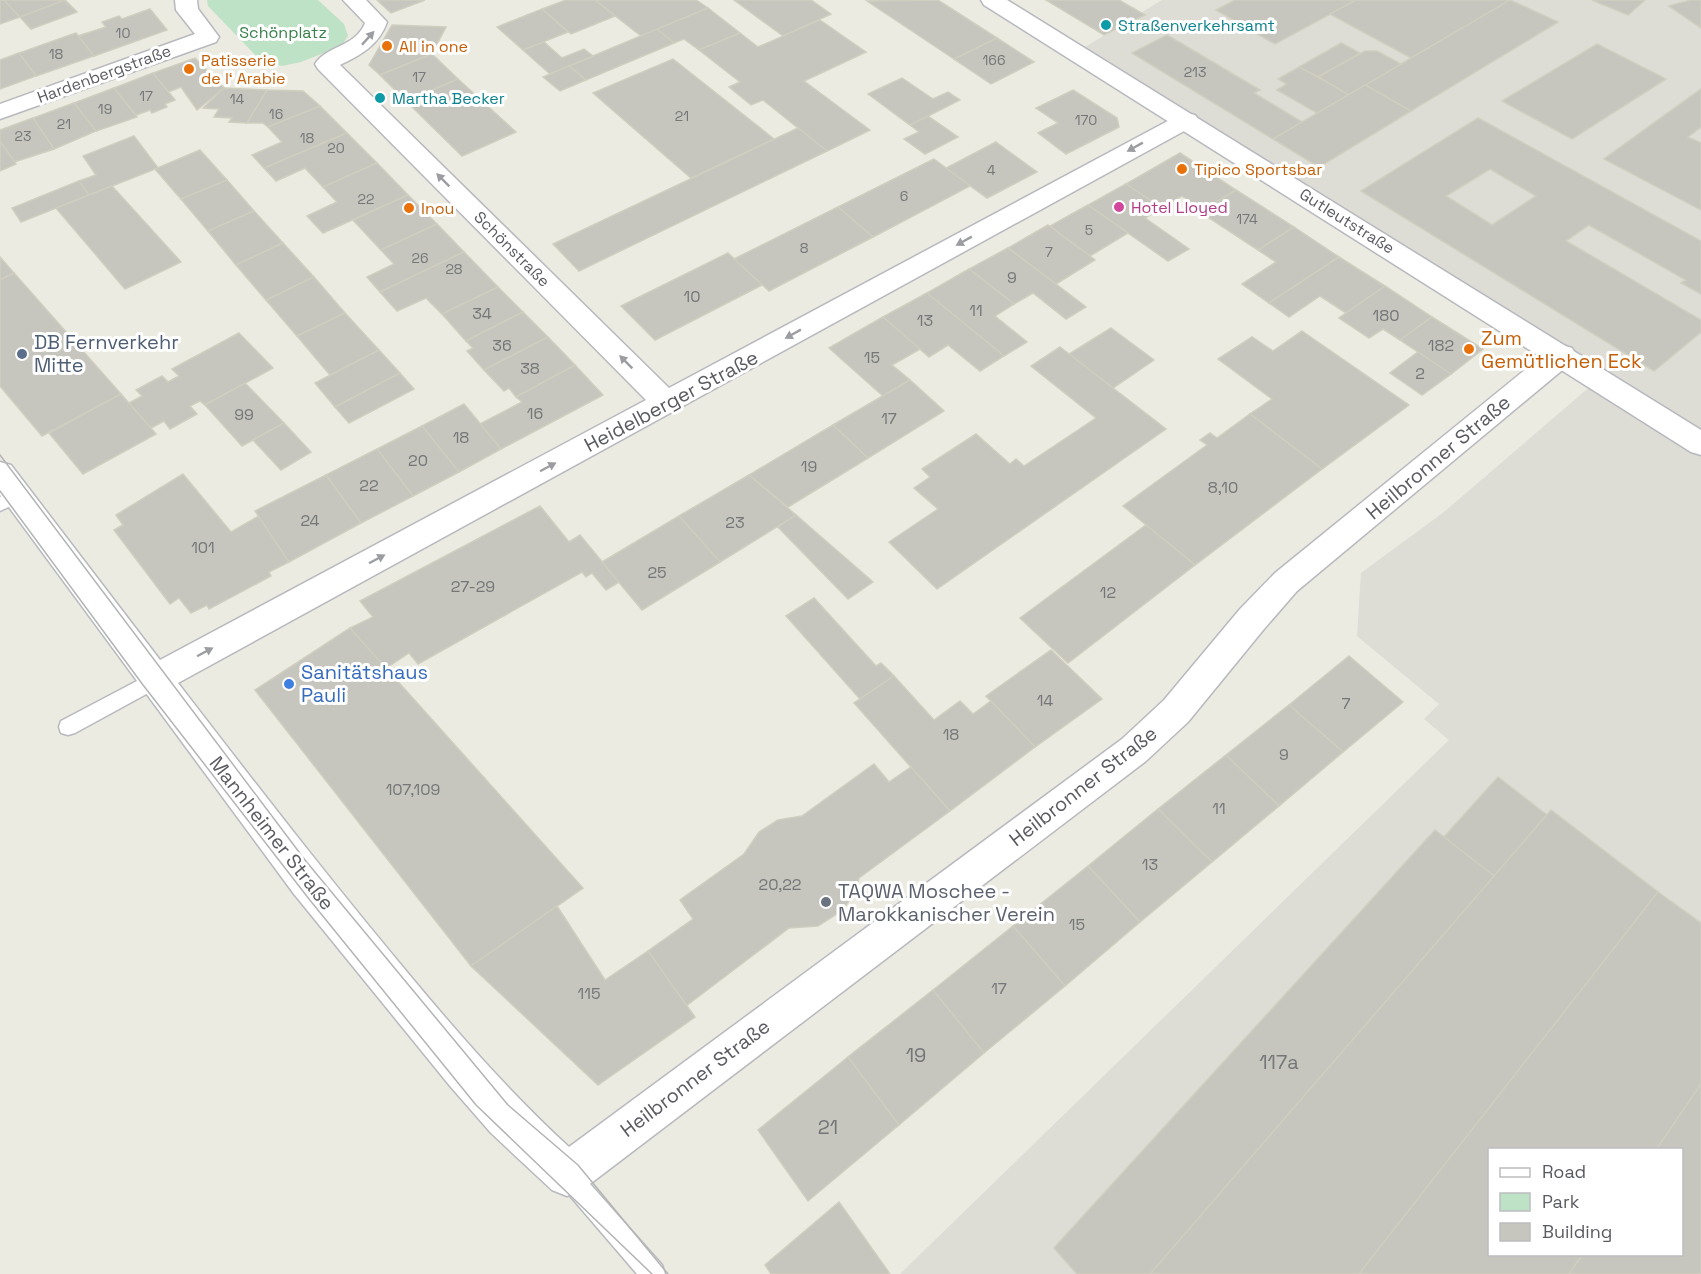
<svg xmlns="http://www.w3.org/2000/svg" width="1701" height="1274" font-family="'Space Grotesk',sans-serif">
<rect width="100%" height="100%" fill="#ebebe1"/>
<path fill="#dddcd5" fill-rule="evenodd" d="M1162 0H1701V1274H900L1449 740 1424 719 1439 704 1357 636 1361 573 1444 512 1599 379 1077 52ZM1490 1150H1682V1254H1490Z"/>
<path fill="#bee2c5" d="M207 0H318L344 24 348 36 341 46 301 62 282 66 260 60 208 6Z"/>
<g fill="#c6c5be" stroke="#cfcebf" stroke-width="1.5" fill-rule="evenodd">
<path d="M0 0H4L20 17 0 24Z"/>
<path d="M4 0H66L20 17Z"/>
<path d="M65 0 77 12 31 29 20 17Z"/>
<path d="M377 0H425L391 13Z"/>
<path d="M566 0H595L615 16 571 34 542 9Z"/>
<path d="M595 0H696L708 8 641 36Z"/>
<path d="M734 0H811L831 14 783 36Z"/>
<path d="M938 0 997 38 954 59 867 1Z"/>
<path d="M1046 0H1119L1145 15 1104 35Z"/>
<path d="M1235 0H1356L1275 44 1216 10Z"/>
<path d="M1356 0H1510L1411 58 1330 14Z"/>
<path d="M1510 0 1558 22 1411 111 1365 85Z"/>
<path d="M1592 0H1645L1628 15Z"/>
<path d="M1691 0H1701V28L1669 6Z"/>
<path d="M708 8 740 33 699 50 684 39 674 43 657 29Z"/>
<path d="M150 9 167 30 94 56 78 36 106 27 102 22 119 16 122 19Z"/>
<path d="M542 9 568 32 523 50 497 27Z"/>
<path d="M820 20 866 52 804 81 870 130 827 151 763 100 751 105 729 87 740 82 699 50 740 33 758 47Z"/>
<path d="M392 25 446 27 436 46H430L427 50 432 54 380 75 369 65Z"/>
<path d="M657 29 674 43 586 80 569 66Z"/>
<path d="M76 33 94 56 36 76 19 53Z"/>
<path d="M1167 35 1260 90 1254 93 1302 122 1273 139 1132 53Z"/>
<path d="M997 38 1034 62 991 84 954 59Z"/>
<path d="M544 42 562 58 584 49 593 56 550 74 523 50Z"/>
<path d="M1341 43 1360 53 1318 77 1299 67Z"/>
<path d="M1597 44 1666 79 1572 139 1502 101Z"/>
<path d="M1365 51H1377L1401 64 1349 95 1318 77Z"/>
<path d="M19 53 36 76 0 89V60Z"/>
<path d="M432 54 458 79 406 101 380 75Z"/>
<path d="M195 58 224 88 197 110 181 87 168 92 153 73Z"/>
<path d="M673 59 774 139 691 178 593 93Z"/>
<path d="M569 66 586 80 560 91 543 77Z"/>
<path d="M1299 67 1318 77 1349 95 1317 113 1277 90 1287 84 1278 79Z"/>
<path d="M153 73 175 100 165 104 167 107 152 113 150 110 136 115 114 88Z"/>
<path d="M902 78 933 99 948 92 960 100 910 125 868 94Z"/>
<path d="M458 79 516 132 462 156 406 101Z"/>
<path d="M1365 85 1411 111 1319 167 1273 139Z"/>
<path d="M114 88 137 117 96 131 74 103Z"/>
<path d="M224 88 267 90 247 123 229 122 232 118 214 117 219 109 203 108Z"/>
<path d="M1701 89V127L1688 137 1701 143V210L1604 159Z"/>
<path d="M267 90 303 91 320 106 268 127 263 123H247Z"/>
<path d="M1073 90 1117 118 1119 127 1066 154 1038 133 1058 123 1036 108Z"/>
<path d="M74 103 96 131 54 149 33 118Z"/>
<path d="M320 106 347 133 264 168 252 155 282 142 268 127Z"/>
<path d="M928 116 958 137 925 154 904 139 919 132 910 125Z"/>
<path d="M33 118 54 149 14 162 0 141V130Z"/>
<path d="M1478 118 1701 241V294L1681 283 1686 280 1589 225 1566 241 1701 320V332L1654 371 1361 191ZM1490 169 1536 196 1492 225 1446 196Z"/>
<path d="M798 128 827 151 579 271 553 244Z"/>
<path d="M347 133 377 163 323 187 305 168 276 181 264 168Z"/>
<path d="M134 136 158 168 89 195 79 181 96 175 83 156Z"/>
<path d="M0 141 16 164 0 171Z"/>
<path d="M996 142 1037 172 987 198 946 168Z"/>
<path d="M200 150 227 180 181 199 155 169Z"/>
<path d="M1180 153 1236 190 1203 210 1182 196 1162 208 1126 184Z"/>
<path d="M934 159 970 186 873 237 838 207Z"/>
<path d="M377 163 408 195 323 233 307 216 337 202 323 187Z"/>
<path d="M227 180 254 211 208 231 181 199Z"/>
<path d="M79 181 89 195 21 222 12 208Z"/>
<path d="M1126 184 1162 208 1145 218 1189 249 1168 261 1088 205Z"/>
<path d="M112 186 181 262 125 289 56 208Z"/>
<path d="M1236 190 1294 227 1258 250 1200 212Z"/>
<path d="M408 195 437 224 381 250 353 220Z"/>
<path d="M1088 205 1128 233 1090 256 1050 226Z"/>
<path d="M838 207 873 237 769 291 734 259Z"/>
<path d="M254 211 283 243 236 265 208 231Z"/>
<path d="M437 224 464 252 380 292 367 277 394 264 381 250Z"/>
<path d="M1048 225 1090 256 1095 260 1056 284 1008 248Z"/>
<path d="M1294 227 1339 257 1269 303 1242 284 1276 262 1258 250Z"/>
<path d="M283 243 314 277 266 300 236 265Z"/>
<path d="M1008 248 1056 284 1086 307 1066 319 1033 293 1014 304 969 269Z"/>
<path d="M464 252 498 287 442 314 426 298 397 311 380 292Z"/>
<path d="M728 253 762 285 655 340 621 306Z"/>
<path d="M0 257 14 273 0 280Z"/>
<path d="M1339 257 1385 286 1346 313 1320 296 1289 317 1269 303Z"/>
<path d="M969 269 1014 304 995 316 1027 342 1004 356 927 293Z"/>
<path d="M14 273 121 394 42 436 0 386V280Z"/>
<path d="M314 277 345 313 297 336 266 300Z"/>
<path d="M1385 286 1432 317 1400 340 1383 329 1369 338 1339 318Z"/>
<path d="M498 287 523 312 466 341 442 314Z"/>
<path d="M927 293 1004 356 980 371 948 345 929 357 883 317Z"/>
<path d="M523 312 548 337 484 370 467 351 473 348 466 341Z"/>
<path d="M345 313 379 350 330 375 297 336Z"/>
<path d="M883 317 920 349 892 365 910 380 883 396 829 348Z"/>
<path d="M1432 317 1483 349 1451 374 1400 340Z"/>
<path d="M1111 328 1154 360 1113 388 1069 354Z"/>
<path d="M1302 331 1409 405 1322 469 1250 414 1272 399 1218 359 1252 337 1273 351Z"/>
<path d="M239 333 273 368 205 405 200 401 190 406 197 414 170 429 164 421 151 428 129 403 142 396 136 390 162 376 168 382 179 376 172 369Z"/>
<path d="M548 337 575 365 516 397 509 388 504 391 484 370Z"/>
<path d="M1060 347 1166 429 937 589 889 542 938 509 914 488 930 477 922 469 976 434 1010 464 1016 459 1024 466 1096 418 1031 366Z"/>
<path d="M379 350 400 373 335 407 315 383Z"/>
<path d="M1418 352 1451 374 1422 395 1390 373Z"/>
<path d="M575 365 603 395 501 449 480 424 522 402 516 397Z"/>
<path d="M400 373 414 389 349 423 335 407Z"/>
<path d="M910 380 944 411 868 458 833 425Z"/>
<path d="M245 383 284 423 242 446 205 405Z"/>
<path d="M121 394 156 434 83 474 49 433Z"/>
<path d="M464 404 501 449 459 472 422 426Z"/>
<path d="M1250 414 1322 469 1195 565 1123 506 1207 445 1200 440 1210 433 1217 438Z"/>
<path d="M284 423 311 452 281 470 253 440Z"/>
<path d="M833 425 868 458 788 507 749 475Z"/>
<path d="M422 426 459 472 413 496 377 449Z"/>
<path d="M377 449 413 496 361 523 326 475Z"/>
<path d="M183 474 231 532 259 516 289 562 269 572 271 576 209 609 207 605 191 613 179 598 170 604 114 530 123 525 116 515Z"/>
<path d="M326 475 361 523 289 562 255 511Z"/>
<path d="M749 475 796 515 720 562 679 516Z"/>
<path d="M540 506 569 542 580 535 619 582 606 590 592 573 586 577 582 572 418 664 409 653 385 669 350 628 373 617 360 601Z"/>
<path d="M796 515 873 582 848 599 778 527Z"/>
<path d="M679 516 720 562 642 610 602 562Z"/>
<path d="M1146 525 1195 565 1068 663 1020 618Z"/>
<path d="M814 598 876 666 881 663 894 676 860 699 786 616Z"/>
<path d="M350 628 583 888 471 966 255 690Z"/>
<path d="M1051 650 1102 699 1035 747 986 696Z"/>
<path d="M1349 656 1403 702 1343 752 1289 705Z"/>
<path d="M894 676 934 720 960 701 973 714 991 701 1035 747 950 811 854 703Z"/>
<path d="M1289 705 1343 752 1279 806 1226 755Z"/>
<path d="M1226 755 1279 806 1212 862 1158 809Z"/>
<path d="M874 764 889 782 911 767 950 811 859 878 856 890 843 910 818 926 789 928 686 1006 648 951 693 919 680 900 744 854 759 832 778 820 802 816Z"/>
<path d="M1498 777 1547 815 1494 876 1444 837Z"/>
<path d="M1158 809 1212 862 1140 922 1088 866Z"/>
<path d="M1551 810 1658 892 1359 1274H1150Z"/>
<path d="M1435 830 1494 876 1150 1274H1077L1054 1248Z"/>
<path d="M1088 866 1140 922 1065 986 1013 926Z"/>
<path d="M1658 892 1701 923V1084L1656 1150H1490V1254H1583L1569 1274H1359Z"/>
<path d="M557 906 605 980 648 951 695 1017 598 1085 471 966Z"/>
<path d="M1013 926 1065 986 984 1053 933 990Z"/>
<path d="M933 990 984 1053 899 1125 848 1057Z"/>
<path d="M848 1057 899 1125 808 1201 758 1130Z"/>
<path d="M1701 1084V1274H1569L1583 1254H1682V1150H1656Z"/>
<path d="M839 1202 890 1274H771L765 1265Z"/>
</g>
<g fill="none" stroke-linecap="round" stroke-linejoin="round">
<defs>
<g id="lane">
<path d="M17 489 23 490 25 495 23 500 0 511V497Z"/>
<path d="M154 672 161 674 163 680 161 686 75 733 68 735 61 733 59 727 61 721Z"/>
<path d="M567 1163 575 1167 662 1265 665 1274H637L559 1183 555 1175 559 1167Z"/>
</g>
<g id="street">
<path d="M175 0H197L198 9 219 37 216 42 0 119V104L195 34 176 10Z"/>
<path d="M343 0H366L387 22C379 45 361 55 340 65L669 388 1179 115 1187 113 1195 115 1199 120 1195 125 178 683C252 779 325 874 402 966 455 1030 508 1091 569 1147L1122 739 1164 700 1240 609 1275 573 1552 348 1562 345 1572 348 1576 355 1572 362 1297 591 1264 629 1188 722 1146 761 582 1190 567 1196 552 1190 491 1133 450 1086 294 894 0 495V462L11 465 160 660 646 400 318 69 315 64C327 45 356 47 365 23Z"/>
</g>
<path id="secondary" d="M981 0H1007L1701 430V455L1691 452 984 5Z"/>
</defs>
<use href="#lane" stroke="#b8b9bf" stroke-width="3"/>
<use href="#street" stroke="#b8b9bf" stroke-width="3"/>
<use href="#secondary" stroke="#b6b8bf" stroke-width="3"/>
<use href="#lane" fill="#fff" fill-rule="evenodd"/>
<use href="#street" fill="#fff" fill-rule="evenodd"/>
<use href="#secondary" fill="#fff" fill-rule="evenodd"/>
<g stroke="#b3b4b4" stroke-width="1.5">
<path d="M0 455 305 860 508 1105 578 1165 668 1274"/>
<path d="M0 491 143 685 309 899 476 1105 652 1274"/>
</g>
</g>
<defs><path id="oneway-solid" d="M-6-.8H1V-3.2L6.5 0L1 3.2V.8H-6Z" transform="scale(1.5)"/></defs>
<g fill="#9b9da0">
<use href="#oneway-solid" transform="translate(368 38) rotate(-48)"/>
<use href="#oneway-solid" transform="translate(1135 147) rotate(151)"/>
<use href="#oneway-solid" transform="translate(443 180) rotate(-135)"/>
<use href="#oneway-solid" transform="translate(964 241) rotate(151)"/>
<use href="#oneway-solid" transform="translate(793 334) rotate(151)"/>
<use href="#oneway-solid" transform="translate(626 362) rotate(-135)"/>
<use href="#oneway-solid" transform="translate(548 467) rotate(-28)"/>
<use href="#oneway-solid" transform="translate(377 559) rotate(-28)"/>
<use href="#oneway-solid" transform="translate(205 652) rotate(-28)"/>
</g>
<g fill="#0f9aa8" stroke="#fff" stroke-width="2">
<circle cx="1106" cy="25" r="6"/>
<circle cx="380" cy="98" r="6"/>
</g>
<g fill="#e8710a" stroke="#fff" stroke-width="2">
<circle cx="387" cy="46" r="6"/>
<circle cx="189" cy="69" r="6"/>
<circle cx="1182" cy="169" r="6"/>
<circle cx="409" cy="208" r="6"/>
<circle cx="1469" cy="349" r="6"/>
</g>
<circle fill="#d1479c" stroke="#fff" stroke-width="2" cx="1119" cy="207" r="6"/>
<circle fill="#5c6f8a" stroke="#fff" stroke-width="2" cx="22" cy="354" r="6"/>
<circle fill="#3f7fe0" stroke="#fff" stroke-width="2" cx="289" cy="684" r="6"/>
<circle fill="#6b7280" stroke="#fff" stroke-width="2" cx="826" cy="902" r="6"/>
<g text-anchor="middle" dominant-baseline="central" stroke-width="6" stroke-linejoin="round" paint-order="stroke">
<g font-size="14" fill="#747678">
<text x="123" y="33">10</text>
<text x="56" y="54">18</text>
<text x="994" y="60">166</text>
<text x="1195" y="72">213</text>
<text x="419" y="77">17</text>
<text x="146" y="96">17</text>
<text x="237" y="99">14</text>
<text x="105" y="109">19</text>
<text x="276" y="114">16</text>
<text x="682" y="116">21</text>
<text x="1086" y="120">170</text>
<text x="64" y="124">21</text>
<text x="23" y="136">23</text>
<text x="307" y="138">18</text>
<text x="336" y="148">20</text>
<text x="991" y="170">4</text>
<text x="904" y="196">6</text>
<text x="366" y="199">22</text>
<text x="1247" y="219">174</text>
<text x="1089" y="230">5</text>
<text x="804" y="248">8</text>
<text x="1049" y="252">7</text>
<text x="420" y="258">26</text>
<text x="454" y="269">28</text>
</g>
<g font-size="16" fill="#0d838f" stroke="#fff" text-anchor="start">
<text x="1118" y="25">Straßenverkehrsamt</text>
<text x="392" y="98">Martha Becker</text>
</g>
<g font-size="16" fill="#39804b" stroke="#fff">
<text x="283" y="32">Schönplatz</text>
</g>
<g font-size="16" fill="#c56008" stroke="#fff" text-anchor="start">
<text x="399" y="46">All in one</text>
<text x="201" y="60">Patisserie<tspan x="201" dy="18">de l‘ Arabie</tspan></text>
<text x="1194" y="169">Tipico Sportsbar</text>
<text x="421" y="208">Inou</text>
</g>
<g font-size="16" fill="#595b61" stroke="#fff">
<text transform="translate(104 74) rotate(-20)">Hardenbergstraße</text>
<text transform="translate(1347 221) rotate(32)">Gutleutstraße</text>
<text transform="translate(512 249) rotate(45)">Schönstraße</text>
</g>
<g font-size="16" fill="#b23c85" stroke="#fff" text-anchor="start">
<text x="1131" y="207">Hotel Lloyed</text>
</g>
<g font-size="16" fill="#747678">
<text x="1012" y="277">9</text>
<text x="692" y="296">10</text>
<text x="976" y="310">11</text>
<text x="482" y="313">34</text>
<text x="1386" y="315">180</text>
<text x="925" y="320">13</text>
<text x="502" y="345">36</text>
<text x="1441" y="345">182</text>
<text x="872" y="357">15</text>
<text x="530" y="368">38</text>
<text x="1420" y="373">2</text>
<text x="535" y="413">16</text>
<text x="244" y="414">99</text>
<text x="889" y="418">17</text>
<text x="461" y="437">18</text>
<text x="418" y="460">20</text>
<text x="809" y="466">19</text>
<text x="369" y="485">22</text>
<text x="1223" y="487">8,10</text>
<text x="310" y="520">24</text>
<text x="735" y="522">23</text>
<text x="203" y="547">101</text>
<text x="657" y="572">25</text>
<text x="473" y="586">27-29</text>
<text x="1108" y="592">12</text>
<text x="1045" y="700">14</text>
<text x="1346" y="703">7</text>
<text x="951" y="734">18</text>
<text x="1284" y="754">9</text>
<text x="413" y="789">107,109</text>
<text x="1219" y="808">11</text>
<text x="1150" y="864">13</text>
<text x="780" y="884">20,22</text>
<text x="1077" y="924">15</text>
<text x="999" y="988">17</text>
<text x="589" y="993">115</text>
</g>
<g font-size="20" fill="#c56008" stroke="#fff" text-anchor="start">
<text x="1481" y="338">Zum<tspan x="1481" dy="23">Gemütlichen Eck</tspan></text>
</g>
<g font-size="20" fill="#4e5e75" stroke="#fff" text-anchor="start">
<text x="34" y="342">DB Fernverkehr<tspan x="34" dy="23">Mitte</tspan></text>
</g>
<g font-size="20" fill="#595b61" stroke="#fff">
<text transform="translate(671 401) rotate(-28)">Heidelberger Straße</text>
<text transform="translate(1438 457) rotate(-40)">Heilbronner Straße</text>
<text transform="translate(1083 786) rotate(-38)">Heilbronner Straße</text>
<text transform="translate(272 833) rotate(52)">Mannheimer Straße</text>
<text transform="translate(695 1078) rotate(-37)">Heilbronner Straße</text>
</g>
<g font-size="20" fill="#366cbe" stroke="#fff" text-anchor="start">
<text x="301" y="672">Sanitätshaus<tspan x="301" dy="23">Pauli</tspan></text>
</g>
<g font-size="20" fill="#5b616d" stroke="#fff" text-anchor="start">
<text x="838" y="891">TAQWA Moschee -<tspan x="838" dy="23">Marokkanischer Verein</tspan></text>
</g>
<g font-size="20" fill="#747678">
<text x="916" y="1055">19</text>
<text x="1279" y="1062">117a</text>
<text x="828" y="1127">21</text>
</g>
</g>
<rect x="1488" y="1148" width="195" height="108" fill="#ffffff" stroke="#bdbdc0" stroke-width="1.5"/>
<rect x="1500" y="1168" width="30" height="9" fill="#ffffff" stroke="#bdbdc0" stroke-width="1.5"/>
<text x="1542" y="1178" font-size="18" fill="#595b61">Road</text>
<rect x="1500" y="1193" width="30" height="18" fill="#bee2c5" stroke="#bdbdc0" stroke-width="1.5"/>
<text x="1542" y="1208" font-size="18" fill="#595b61">Park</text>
<rect x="1500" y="1223" width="30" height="18" fill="#c6c5be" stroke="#bdbdc0" stroke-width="1.5"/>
<text x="1542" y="1238" font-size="18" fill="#595b61">Building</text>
</svg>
